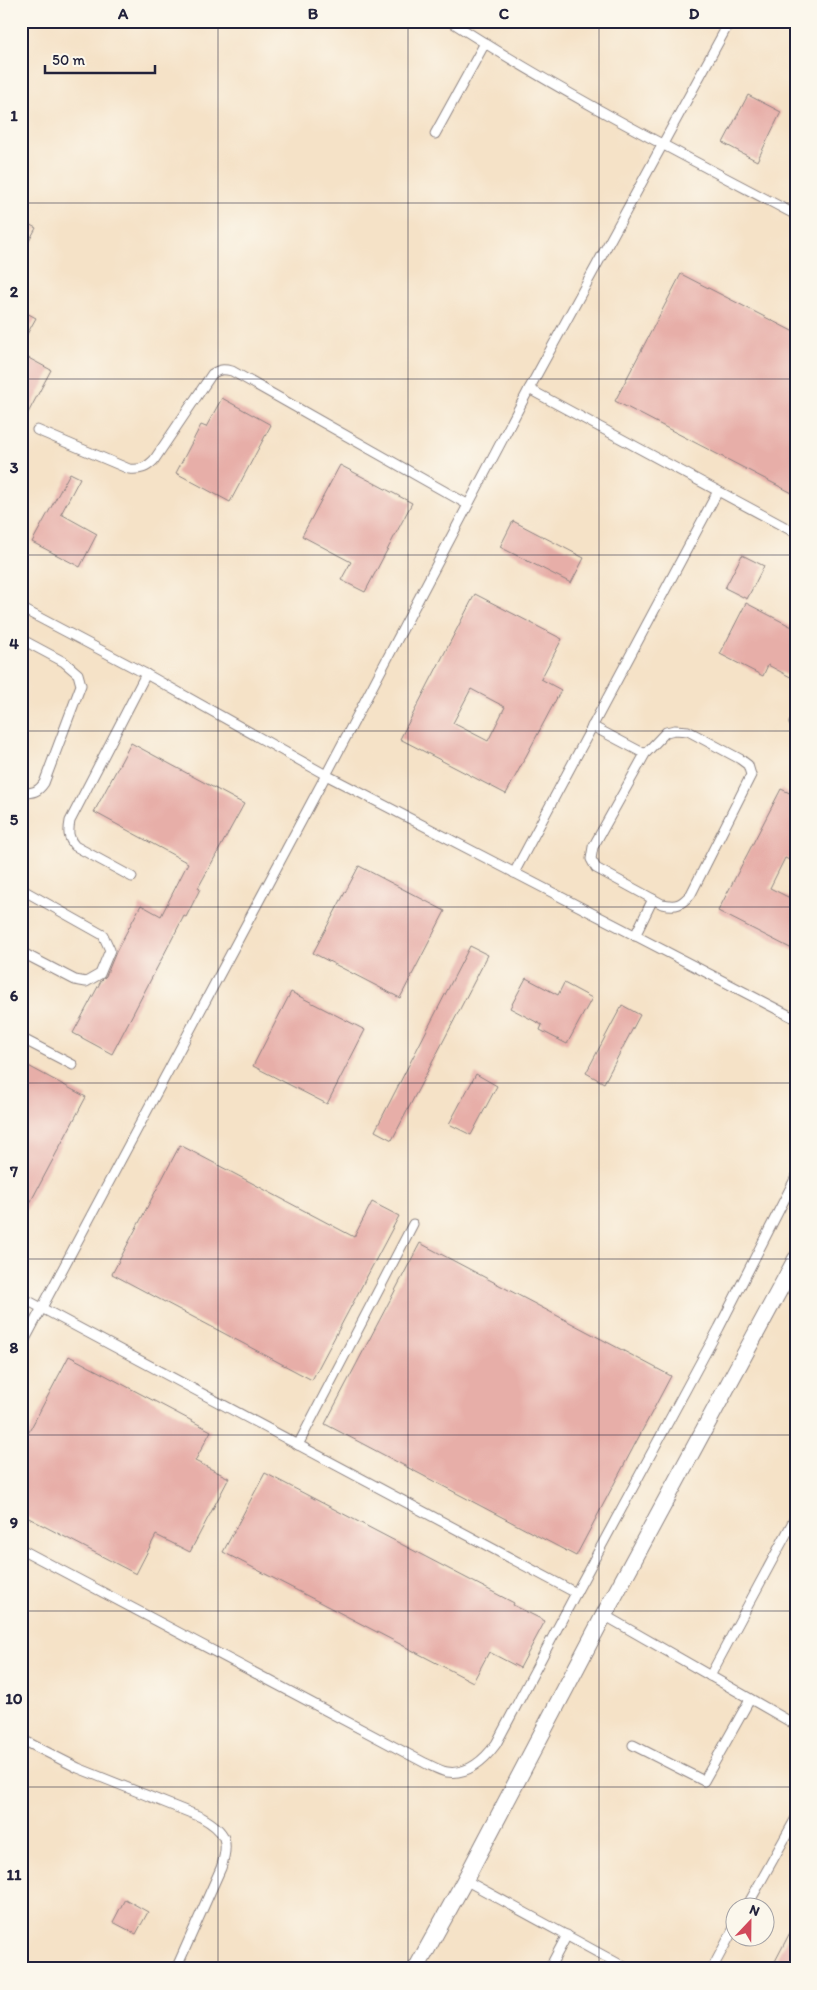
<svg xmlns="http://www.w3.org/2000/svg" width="817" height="1990" font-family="Itim,sans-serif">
<rect width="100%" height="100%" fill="#fbf7ec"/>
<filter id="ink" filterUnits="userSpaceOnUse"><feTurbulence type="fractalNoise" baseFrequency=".02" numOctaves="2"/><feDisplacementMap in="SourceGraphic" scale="10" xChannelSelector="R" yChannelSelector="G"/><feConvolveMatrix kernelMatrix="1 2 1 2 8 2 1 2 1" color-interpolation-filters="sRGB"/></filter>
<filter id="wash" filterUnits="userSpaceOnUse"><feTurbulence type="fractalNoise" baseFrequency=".0096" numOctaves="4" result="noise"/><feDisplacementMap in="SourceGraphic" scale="20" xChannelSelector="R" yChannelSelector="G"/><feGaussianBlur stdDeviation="1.12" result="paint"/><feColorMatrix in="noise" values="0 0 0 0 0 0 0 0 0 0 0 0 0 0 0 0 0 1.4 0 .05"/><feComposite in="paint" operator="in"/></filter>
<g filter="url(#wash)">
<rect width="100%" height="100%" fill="#f5e2c7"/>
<g id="blocks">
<g fill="#e7aea8" fill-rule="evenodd">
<path d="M748 95 781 112 757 161 723 143Z"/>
<path d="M21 220 36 228 21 256Z"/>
<path d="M681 274 796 333V495L615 401Z"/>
<path d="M21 310 36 318 21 345Z"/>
<path d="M21 354 51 370 21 426Z"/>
<path d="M222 398 271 425 230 502 176 473 201 425 206 427Z"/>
<path d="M340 465 412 503 365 592 341 580 351 562 302 536Z"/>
<path d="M70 473 80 478 61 514 97 534 80 567 32 542Z"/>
<path d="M513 521 584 558 571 583 500 547Z"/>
<path d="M742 555 764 566 747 599 725 588Z"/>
<path d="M475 594 562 639 541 679 561 690 506 794 400 739ZM471 689 505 707 488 741 453 723Z"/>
<path d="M746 603 796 629V680L768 665 763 676 720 654Z"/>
<path d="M131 743 244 804 198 888 200 889 186 917 184 916 112 1054 73 1033 101 981 106 976 116 952 141 905 161 916 188 863 94 812Z"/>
<path d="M781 789 796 796V863L785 858 770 888 796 901V951L718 911Z"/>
<path d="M359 866 445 911 400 998 313 953Z"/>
<path d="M470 946 488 955 392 1140 375 1131Z"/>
<path d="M526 978 558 995 564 983 592 998 567 1044 540 1030 542 1025 510 1008Z"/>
<path d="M291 992 365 1030 327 1104 253 1066Z"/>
<path d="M622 1005 640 1015 604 1083 586 1073Z"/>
<path d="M21 1062 86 1097 21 1220Z"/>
<path d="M476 1074 497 1086 471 1135 449 1124Z"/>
<path d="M180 1145 354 1237 372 1202 399 1216 312 1380 112 1274Z"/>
<path d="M420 1243 671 1376 576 1556 325 1424Z"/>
<path d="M69 1356 211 1431 195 1461 229 1478 190 1552 156 1535 136 1574 21 1514V1447Z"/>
<path d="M265 1473 514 1603 513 1605 545 1621 520 1668 489 1652 473 1682 223 1552Z"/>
<path d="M125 1899 148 1912 136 1934 113 1922Z"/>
<path d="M796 1921V1969H771Z"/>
</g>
</g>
</g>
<g filter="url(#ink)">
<use href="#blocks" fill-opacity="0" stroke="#8c8281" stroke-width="1"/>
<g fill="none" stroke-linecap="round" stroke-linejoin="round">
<defs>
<g id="lane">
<path d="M450 21C561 93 679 153 796 215"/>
<path d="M435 134 485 43"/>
<path d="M529 389 796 533"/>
<path d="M37 430 129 469C141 470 146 468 154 460L212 374C220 369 223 369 232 371L467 504"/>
<path d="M21 608 146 674 326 775 796 1019"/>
<path d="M21 639 64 662 78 674 81 685 44 783C38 792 33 793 22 793"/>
<path d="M794 723 796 724"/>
<path d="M592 726 645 754 593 847 591 859 596 868 662 904C677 907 681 905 691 894L751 775 748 765 740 759 688 731 675 730 666 732 645 754"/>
<path d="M514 873 718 491"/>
<path d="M132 877 75 846C68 838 68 832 70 821L146 674"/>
<path d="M21 889 103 935 110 950 100 974 86 982 75 980 21 952"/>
<path d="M635 936 653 899"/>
<path d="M21 1038 73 1065"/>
<path d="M784 1282 796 1288"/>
<path d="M21 1297 576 1593"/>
<path d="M21 1347 326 775 529 389 730 21"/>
<path d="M298 1445 413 1224"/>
<path d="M21 1549 425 1763C432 1766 440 1771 447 1772 468 1775 485 1759 496 1744L576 1593 719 1328 796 1177"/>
<path d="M604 1615 796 1725"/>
<path d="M710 1676 796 1516"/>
<path d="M21 1739 78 1768 201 1817C226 1831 230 1841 221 1868L176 1969"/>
<path d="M633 1745 704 1781 750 1699"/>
<path d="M465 1880 628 1969"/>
<path d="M746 1908 796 1818"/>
<path d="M549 1969 567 1935"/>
<path d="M712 1969 734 1928"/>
</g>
<path id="street" d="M416 1969 465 1880 604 1615 796 1259"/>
</defs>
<use href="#lane" stroke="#8c8281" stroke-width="11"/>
<use href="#street" stroke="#8c8281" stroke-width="18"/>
<use href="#lane" stroke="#fff" stroke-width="9"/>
<use href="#street" stroke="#fff" stroke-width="16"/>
</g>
</g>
<path fill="none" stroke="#22223b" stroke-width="1" stroke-opacity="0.55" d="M218 21V1969M408 21V1969M599 21V1969M21 203H796M21 379H796M21 555H796M21 731H796M21 907H796M21 1083H796M21 1259H796M21 1435H796M21 1611H796M21 1787H796"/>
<rect width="817" height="1990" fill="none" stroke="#fbf7ec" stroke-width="55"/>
<g transform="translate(750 1922) rotate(22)"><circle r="24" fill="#fbf7ec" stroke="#a4a2a5"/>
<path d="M0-4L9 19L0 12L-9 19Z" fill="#d1495b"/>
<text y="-8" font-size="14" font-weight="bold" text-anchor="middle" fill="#22223b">N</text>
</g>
<path d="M45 65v8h110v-8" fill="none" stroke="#22223b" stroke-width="2.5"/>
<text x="52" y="65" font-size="15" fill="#22223b" stroke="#fbf7ec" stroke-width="4" paint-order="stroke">50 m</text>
<rect x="28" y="28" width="762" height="1934" fill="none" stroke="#22223b" stroke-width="2"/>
<g font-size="16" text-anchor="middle" font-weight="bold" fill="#22223b">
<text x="123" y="19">A</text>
<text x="313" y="19">B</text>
<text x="504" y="19">C</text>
<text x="694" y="19">D</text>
<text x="14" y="121">1</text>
<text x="14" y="297">2</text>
<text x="14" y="473">3</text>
<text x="14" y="649">4</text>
<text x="14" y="825">5</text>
<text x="14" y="1001">6</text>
<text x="14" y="1177">7</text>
<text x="14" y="1353">8</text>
<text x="14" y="1528">9</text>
<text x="14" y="1704">10</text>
<text x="14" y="1880">11</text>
</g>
</svg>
